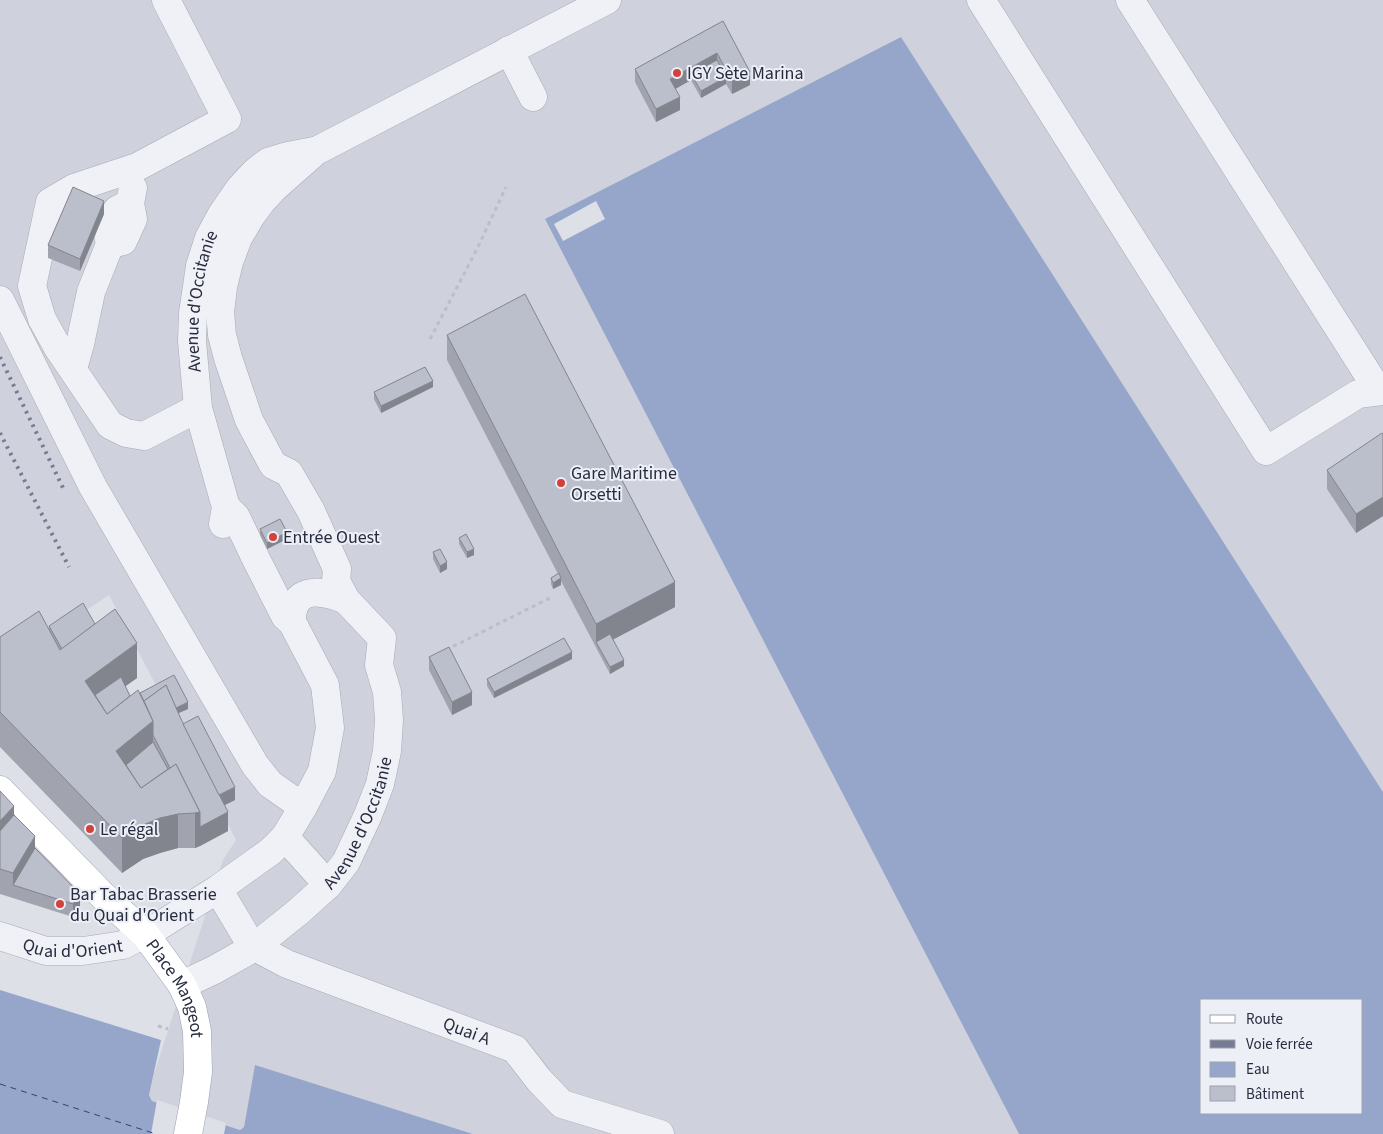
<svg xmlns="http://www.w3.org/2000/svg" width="1383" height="1134" font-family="'Source Sans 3',sans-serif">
<rect width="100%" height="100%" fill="#dee0e8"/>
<path fill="#cfd2dd" d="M0 0H1383V792L901 37 545 219 1019 1134H473L255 1066 244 1127 240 1130 152 1101 149 1095 153 1077 223 860 236 840 109 595 0 668Z"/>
<g fill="#96a6ca" fill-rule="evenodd">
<path d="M901 37 1383 792V1134H1019L545 219ZM1202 1000H1362V1113H1202Z"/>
<path d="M0 990 161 1040 149 1095 152 1101 240 1130 244 1127 255 1065 473 1134H0Z"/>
</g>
<g fill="#dee0e8">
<path d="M596 201 605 219 563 241 554 224Z"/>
<path d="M157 1100 226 1123 224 1134H151Z"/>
</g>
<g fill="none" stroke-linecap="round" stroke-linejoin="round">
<path stroke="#2f4175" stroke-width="1" stroke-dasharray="6 5" stroke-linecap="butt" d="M0 1084 156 1134"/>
<defs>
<g id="minor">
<path d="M166 0 227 119 137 167 74 188 50 202 32 286 42 319 58 348 110 425 126 433 144 436 198 408"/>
<path d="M981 0 1266 451 1358 394 1383 391"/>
<path d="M1130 0 1378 390"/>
<path d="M509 50 533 97"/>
<path d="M110 244 123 241 133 219 130 203 133 188"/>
<path d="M0 300 93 487 255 765 270 784 303 807"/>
<path d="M73 369 80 344 91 292 110 244 107 229 117 210 130 203"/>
<path id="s1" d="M223 524 226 507 198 408 192 341 193 313 200 266 209 238 222 214 240 188 255 172 268 162 288 156 314 151"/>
<path d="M292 622C292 618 292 614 293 610 300 584 328 593 346 600"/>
<path d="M285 837 328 885"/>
<path d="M218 889 253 948"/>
<path id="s2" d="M0 936 46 951H83L123 945 159 926 218 889 271 851 285 837 303 807 322 771 330 728 325 685 292 622 285 616 256 559 236 517 226 507"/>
<path id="s3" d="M255 947 287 964 515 1049 539 1080 562 1104 660 1134"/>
<path id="s4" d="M182 985 214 970 253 948 298 912 328 885 346 862 368 815 380 784 387 751 389 720 387 692 379 665 382 638 346 600 336 581 337 569 311 511 289 473 273 465 249 420 228 358 222 335 220 312 223 287 229 262 238 238 251 216 262 201 274 188 316 151 607 0"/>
</g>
<g id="major">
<path id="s5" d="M0 790 103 896 145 934 182 985 192 1007 197 1031 198 1072 194 1102 188 1134"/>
</g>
</defs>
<use href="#minor" stroke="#a7aab5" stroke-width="29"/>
<use href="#major" stroke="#9ca1b4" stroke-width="29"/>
<g stroke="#bbbec6" stroke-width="3" stroke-dasharray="4 4" stroke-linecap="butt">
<path d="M430 339 477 249 506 187"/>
<path d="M446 650 550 598"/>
<path d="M158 1026 168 1029"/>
</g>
<use href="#minor" stroke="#f0f1f6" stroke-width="28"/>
<use href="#major" stroke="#fff" stroke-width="28"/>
<g stroke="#767c92" stroke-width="4" stroke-dasharray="2.5 5" stroke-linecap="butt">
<path d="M0 357 64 490"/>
<path d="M0 433 69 567"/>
</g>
</g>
<g fill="#a1a3af">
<path d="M723 21 750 85 732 94 726 84 701 98 691 80 675 89 680 110 656 122 635 82V69Z"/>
<path d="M104 214 80 271 48 258V245Z"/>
<path d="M447 335 675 607 613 639 624 666 610 674 561 581V585L553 589 551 584V578L558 574 447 360Z"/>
<path d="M433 387 381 413 374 399V392Z"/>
<path d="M1383 435V516L1356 533 1327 489V470Z"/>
<path d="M260 529 287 539 267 549 260 535Z"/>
<path d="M459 538 474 555 467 558 459 544Z"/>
<path d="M433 552 447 569 440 573 433 559Z"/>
<path d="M95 624 137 678 125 686 130 696 140 693 188 709 178 713 183 724 235 800 224 805 228 831 200 846 195 848H178L160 853 143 859 122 873 0 747V637L49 629V626Z"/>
<path d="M429 657 472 705 452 715 429 670Z"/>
<path d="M572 659 494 698 487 686V679Z"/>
<path d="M0 791 35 848 80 907 73 917 0 894Z"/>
</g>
<g fill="#83858e">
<path d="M717 53V66L691 74V80L670 92V79Z"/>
<path d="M750 72V85L732 94V81Z"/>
<path d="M726 77V84L701 98V91Z"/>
<path d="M680 97V110L656 122V109Z"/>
<path d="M104 201V214L80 271V259Z"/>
<path d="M433 381V387L381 413V406Z"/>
<path d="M1383 497V516L1356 533V514Z"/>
<path d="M287 532V539L267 549V543Z"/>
<path d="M474 549V555L467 558V552Z"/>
<path d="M447 562V569L440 573V566Z"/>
<path d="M561 578V585L553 589V583Z"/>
<path d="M675 582V607L599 647 596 642V624Z"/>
<path d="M137 643V678L94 709 85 681Z"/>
<path d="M572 652V659L494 698V692Z"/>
<path d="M624 660V666L610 674V667Z"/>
<path d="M472 692V705L452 715V702Z"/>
<path d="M188 702V709L172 716V710Z"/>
<path d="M153 721V755L121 782 116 751Z"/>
<path d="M235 787V800L217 809V796Z"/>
<path d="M14 806V840L0 856V821Z"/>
<path d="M200 812H228V831L200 846 195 848V813Z"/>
<path d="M178 814V848L160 853 143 859 122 873V838L143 825 160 818Z"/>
<path d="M35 836V861L13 885V873Z"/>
<path d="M80 894V907L73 917V904Z"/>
</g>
<g fill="#bbbecb" stroke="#83858e">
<path d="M723 21 750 72 732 81 717 53 670 79 680 97 656 109 635 69Z"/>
<path d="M717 60 726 77 701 91 691 74Z"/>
<path d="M73 187 104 201 80 259 48 245Z"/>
<path d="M525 294 675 582 596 624 447 335Z"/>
<path d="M425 367 433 381 381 406 374 392Z"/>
<path d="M1382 433 1383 435V497L1356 514 1327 470Z"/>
<path d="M280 519 287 532 267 543 260 529Z"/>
<path d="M466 534 474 549 467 552 459 538Z"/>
<path d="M440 549 447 562 440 566 433 552Z"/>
<path d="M559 573 561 578 553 583 551 578Z"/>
<path d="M83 603 95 624 62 649 49 626Z"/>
<path d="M115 609 137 643 85 681 107 714 138 690 153 721 116 751 141 788 176 764 200 812 195 813 178 814 160 818 143 825 122 838 0 712V637L39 611 60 650Z"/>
<path d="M610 634 624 660 610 667 596 642Z"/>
<path d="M564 638 572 652 494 692 487 679Z"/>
<path d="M449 647 472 692 452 702 429 657Z"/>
<path d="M174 675 188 702 176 708 166 685 144 701 140 693Z"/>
<path d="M121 677 130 696 107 714 95 695Z"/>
<path d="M166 685 181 719 228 812 200 827V812L176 764 170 768 153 735V721L144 701Z"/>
<path d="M198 716 235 787 219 795 183 724Z"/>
<path d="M153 742 168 769 141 788 126 765Z"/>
<path d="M0 791 14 806 0 821Z"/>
<path d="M14 815 35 836 13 873 0 869V831Z"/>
<path d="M35 848 80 894 73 904 13 885Z"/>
</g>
<g fill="#d4413c" stroke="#edeff6" stroke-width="2">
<circle cx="677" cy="73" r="5"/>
<circle cx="561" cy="483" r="5"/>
<circle cx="273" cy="537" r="5"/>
<circle cx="90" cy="829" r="5"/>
<circle cx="60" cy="904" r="5"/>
</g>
<g text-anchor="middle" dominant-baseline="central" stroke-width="4" stroke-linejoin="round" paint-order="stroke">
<g font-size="18" fill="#262b3f" stroke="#edeff6" text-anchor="start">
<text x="687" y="73">IGY Sète Marina</text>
<text x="571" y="473">Gare Maritime<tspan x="571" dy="21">Orsetti</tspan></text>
<text x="283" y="537">Entrée Ouest</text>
<text x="100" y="829">Le régal</text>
<text x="70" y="894">Bar Tabac Brasserie<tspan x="70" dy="21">du Quai d'Orient</tspan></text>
</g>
<g font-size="18" fill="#262b3f" stroke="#edeff6">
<text stroke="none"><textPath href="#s1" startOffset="228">Avenue d'Occitanie</textPath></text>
<text stroke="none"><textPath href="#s4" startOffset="248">Avenue d'Occitanie</textPath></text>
<text stroke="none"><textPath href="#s2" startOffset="75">Quai d'Orient</textPath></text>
<text stroke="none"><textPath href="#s5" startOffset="268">Place Mangeot</textPath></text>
<text stroke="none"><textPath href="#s3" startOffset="228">Quai A</textPath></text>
</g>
</g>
<rect x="1200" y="999" width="162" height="115" fill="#edeff6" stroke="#9da1ad"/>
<rect x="1210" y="1015" width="25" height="8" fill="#ffffff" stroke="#9da1ad"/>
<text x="1246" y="1024" font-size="15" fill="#262b3f">Route</text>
<rect x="1210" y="1040" width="25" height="8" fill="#767c92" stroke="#9da1ad"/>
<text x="1246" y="1049" font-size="15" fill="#262b3f">Voie ferrée</text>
<rect x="1210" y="1062" width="25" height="15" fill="#96a6ca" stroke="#9da1ad"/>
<text x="1246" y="1074" font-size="15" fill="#262b3f">Eau</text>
<rect x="1210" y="1086" width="25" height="15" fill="#bbbecb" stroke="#9da1ad"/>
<text x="1246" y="1099" font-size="15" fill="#262b3f">Bâtiment</text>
</svg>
